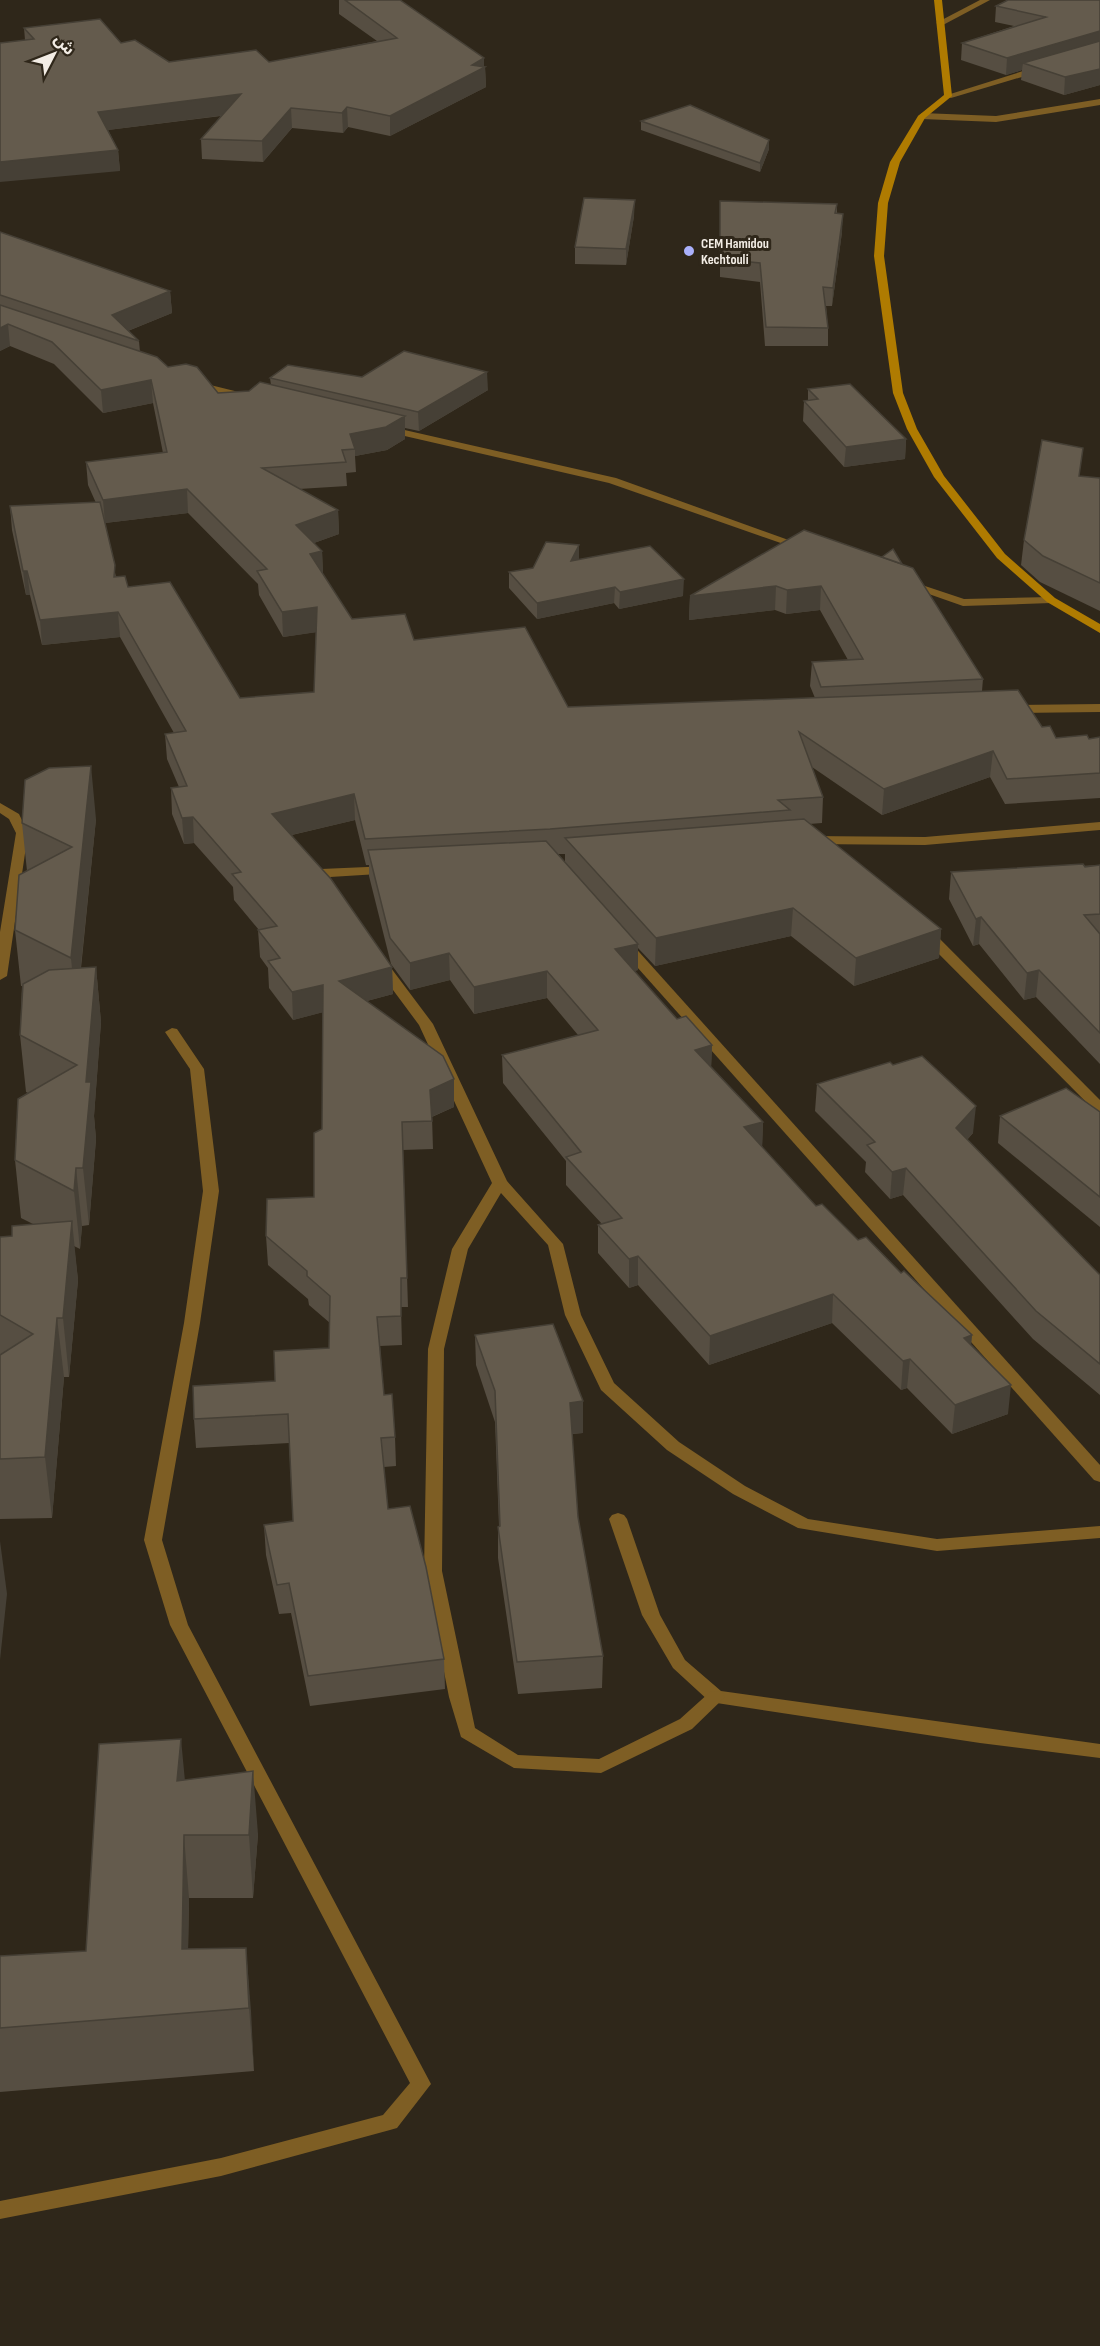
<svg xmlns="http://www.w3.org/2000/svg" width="1100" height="2346" font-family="'Sofia Sans Condensed','Noto Sans Arabic',sans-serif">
<rect width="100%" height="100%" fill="#2f271a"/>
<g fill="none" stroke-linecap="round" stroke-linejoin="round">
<path fill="#7e5e24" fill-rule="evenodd" d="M618 1513 624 1515 627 1519 660 1615 685 1660 721 1691 1100 1744V1758L980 1743 710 1702 673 1668 642 1615 609 1519 612 1515Z"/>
<g fill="#7e5e24" fill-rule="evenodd">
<path d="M980 0H990L943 25 936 23Z"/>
<path d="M1039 66 1043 69 1042 71 951 98 944 96Z"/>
<path d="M1100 99V105L996 122 922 119 918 116 922 113 996 116Z"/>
<path d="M1100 704V712L1010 713 1004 709 1010 705Z"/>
<path d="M0 803 19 814 28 833 7 976 0 980V932L16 833 9 819 0 813Z"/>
<path d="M1100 822V830L925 845 809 844 802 840 809 836 925 837Z"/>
<path d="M390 866 395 867 397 870 395 873 330 877 336 886 329 890 324 889 314 873 321 869Z"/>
<path d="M927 930 932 931 1100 1100V1112L1095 1111 922 937 920 934 922 931Z"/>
<path d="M626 942 631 943 1100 1465V1482L1094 1480 621 949 619 946Z"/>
<path d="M380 959 385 960 433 1024 507 1181 563 1244 581 1315 614 1383 679 1442 745 1486 808 1519 937 1539 1100 1526V1538L937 1551 798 1528 733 1494 667 1450 601 1390 565 1315 548 1245 501 1193 468 1249 444 1349 442 1571 475 1728 518 1755 599 1759 680 1719 710 1692 716 1691 722 1692 725 1697 692 1729 601 1773 514 1768 461 1737 449 1697 424 1571 428 1349 452 1249 492 1183 419 1025 373 963Z"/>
<path d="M172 1028 177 1029 204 1069 219 1191 200 1323 162 1540 188 1625 431 2084 397 2128 390 2130 221 2176 0 2219V2201L221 2158 383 2115 410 2083 170 1625 144 1540 184 1323 203 1191 190 1069 165 1032Z"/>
</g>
<g fill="#7e5e24" fill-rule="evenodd">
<path d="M194 381 251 395 252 397 247 400 190 386V382Z"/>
<path d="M387 426 616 478 808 547 806 549H798L609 483 383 431V427Z"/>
<path d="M910 581 964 599 1051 597 1057 600 1051 603 963 606 906 586 904 584Z"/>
</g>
<path fill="#af7b01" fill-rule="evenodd" d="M934 0H942L952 96 925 118 900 162 888 203 884 256 903 393 917 429 944 476 1005 554 1055 598 1100 624V633L1047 602 997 558 934 477 907 429 893 393 874 256 878 203 890 162 918 116 944 95Z"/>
</g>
<g fill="#564e42" fill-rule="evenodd">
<path d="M339 0H400L484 58V67H485L486 87 390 136 348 127 343 133 292 128 263 162 202 159 201 139 221 116 108 130 118 150 120 171 25 40 24 28 121 43 169 62H269L377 41 339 14Z"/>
<path d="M1100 0V85L1064 95 1021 80 1022 70 1006 75 961 60 962 43 1014 26 995 22 996 6Z"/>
<path d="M641 121 769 149 760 172 641 130Z"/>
<path d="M720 201 837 204V214L842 232 832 306H826L828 328V346H765L760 282 720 277Z"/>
<path d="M634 216 626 265 575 264V247Z"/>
<path d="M0 232 170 291 172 313 128 331 139 341 140 352 168 367 218 393 249 391 271 385 270 378 362 377 488 390 419 431 405 428V439L387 450 355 456 356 472 346 473 347 486 299 489 338 510 339 534 314 543 322 551 323 575 352 619 414 640 568 707 815 698 810 686 812 662 848 660 820 610 786 614 775 610 689 620 690 596 902 564 983 679 982 691 1042 727 1056 738 1089 739 1100 737V798L1005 804 990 777 882 815 812 767 823 797 822 823 809 824 941 929 939 958 854 986 791 936 655 966 638 948V970L634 971 677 1019 712 1045 711 1067 763 1122 762 1147 816 1206 901 1273 972 1335 971 1345 1008 1414 952 1434 907 1388 901 1390 832 1323 709 1365 638 1285 629 1288 598 1253V1225L602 1224 566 1185V1161L503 1083 502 1055 578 1035 547 998 474 1014 450 980 410 990 391 964 369 876V865H366L355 820 292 835 392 967 393 994 367 1001 454 1107 432 1117 433 1149 403 1150 408 1307H401L402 1345 380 1346 384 1395 395 1437 396 1466 384 1467 388 1509 444 1659 445 1689 310 1706 291 1613 279 1614 266 1555 264 1525 293 1521 289 1443 196 1448 194 1419 275 1381 329 1348 330 1323 309 1305 308 1299 268 1265 266 1236 314 1197 322 1129 323 1012 293 1020 269 988 268 968 260 957 258 930H259L234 900 233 887 194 843 184 844 172 814 171 788 179 787 167 759 165 734 174 733 120 637 42 645 30 595H26L12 530 10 506 96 503 88 485 86 462 163 453 153 403 103 413 54 364 10 346 0 351ZM188 513 258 584 259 595 283 637 316 632 314 692 240 698 128 587 116 577 105 523ZM558 854H565V862Z"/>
<path d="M808 389 906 439 905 459 844 467 803 421 804 401H808Z"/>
<path d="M1080 476 1100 478V611L1040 582 1021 565 1024 540Z"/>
<path d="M579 545V560L683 596 619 609 614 603 537 619 509 588V572L533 568Z"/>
<path d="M96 819 81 968 96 967 101 1022 94 1116 96 1139 89 1225 82 1226 80 1249 74 1246 78 1280 69 1377H64L52 1518 0 1519V1237L12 1236 33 1224 21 1218 15 1160 28 1093 26 1092 20 1035 22 986H21L15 930 27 871 22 823Z"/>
<path d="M1100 865V1064L1036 997 1024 1000 979 944 973 946 949 899 951 872Z"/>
<path d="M817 1084 973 1133 967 1140 1100 1275V1395L1033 1339 903 1195 890 1199 865 1172 866 1162 815 1111Z"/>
<path d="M1100 1112V1227L998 1143 1000 1116Z"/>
<path d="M475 1335 583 1433 572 1434 578 1517 603 1656 602 1688 518 1694 498 1558V1527L499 1526 495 1422 476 1365Z"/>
<path d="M185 1780 258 1834 253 1898H189L188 1949 246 1948 254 2071 0 2092V1956L86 1951Z"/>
</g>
<g fill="#464036">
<path d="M1100 31V48L1023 63 1022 70 1006 75 1007 58Z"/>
<path d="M484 58V68L485 67 486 87 390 136V116Z"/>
<path d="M1100 69V85L1064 95 1065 77Z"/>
<path d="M241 94 242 113 100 131 98 112Z"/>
<path d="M347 107 348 127 343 133 342 113Z"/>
<path d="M291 108 292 128 263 162 262 141Z"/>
<path d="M769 140V149L760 172V163Z"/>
<path d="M118 150 120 171 0 182V162Z"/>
<path d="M635 200 634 216 626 265V249Z"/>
<path d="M843 214 842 232 832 306 833 288Z"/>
<path d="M170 291 172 313 120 334 112 315Z"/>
<path d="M8 324 10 346 0 351V328Z"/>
<path d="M487 372 488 390 419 431 418 412Z"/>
<path d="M151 380 153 403 103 413 101 390Z"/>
<path d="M405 416V439L387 450 355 456V449L350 434Z"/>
<path d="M906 439 905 459 844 467 846 447Z"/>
<path d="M187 489 188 513 105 523 103 500Z"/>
<path d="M338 510 339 534 297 549 296 525Z"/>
<path d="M579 545V562L571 561Z"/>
<path d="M322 551 323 575 310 554Z"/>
<path d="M23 571H27L30 595H26Z"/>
<path d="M684 579 683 596 619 609 620 592Z"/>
<path d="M776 586 775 610 689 620 690 596Z"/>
<path d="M821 586 820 610 786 614 787 590Z"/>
<path d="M615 587 614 603 537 619V603Z"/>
<path d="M317 607 318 632 283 637 282 612Z"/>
<path d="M118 612 120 637 42 645 40 620Z"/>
<path d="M993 751 990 777 882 815 884 789Z"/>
<path d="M91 766 96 819 76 1013 71 958Z"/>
<path d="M354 794 355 820 274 839 272 814Z"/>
<path d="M193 817 194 843 184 844 182 818Z"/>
<path d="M793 908 791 936 655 966 656 938Z"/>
<path d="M981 917 979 944 973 946 976 919Z"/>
<path d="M941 929 939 958 854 986 856 958Z"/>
<path d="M638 944V970L614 976 615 949Z"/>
<path d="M449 953 450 980 410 990V963Z"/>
<path d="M96 967 101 1022 94 1116 96 1139 89 1225 83 1168 86 1082Z"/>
<path d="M392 967 393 994 340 1008 339 981Z"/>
<path d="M1039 970 1036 997 1024 1000 1027 973Z"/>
<path d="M547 971V998L474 1014V987Z"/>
<path d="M323 985 324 1012 293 1020 292 992Z"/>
<path d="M712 1045 711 1072 695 1050Z"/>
<path d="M454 1079V1107L431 1117 430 1090Z"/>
<path d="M976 1106 973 1133 953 1155 956 1128Z"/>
<path d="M763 1122 762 1150 744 1127Z"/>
<path d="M76 1168 82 1226 80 1249 74 1191Z"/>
<path d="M906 1168 903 1195 890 1199 892 1172Z"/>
<path d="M72 1221 78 1280 69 1377 63 1318Z"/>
<path d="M638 1256V1285L629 1288V1259Z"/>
<path d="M833 1294 832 1323 709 1365 710 1336Z"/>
<path d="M57 1318 64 1377 52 1518 45 1457Z"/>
<path d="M972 1335 969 1364 964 1338Z"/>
<path d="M910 1359 907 1388 901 1390 903 1361Z"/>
<path d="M1011 1385 1008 1414 952 1434 955 1405Z"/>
<path d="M583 1401V1433L570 1434V1403Z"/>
<path d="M0 1541 7 1594 0 1660Z"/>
<path d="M181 1739 187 1802 184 1836 189 1898 187 2012 182 1949 177 1781Z"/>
<path d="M253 1771 258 1834 253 1898 249 1835Z"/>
<path d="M246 1948 251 2011 254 2071 249 2008Z"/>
</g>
<g fill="#645b4d" stroke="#464036" stroke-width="1.5">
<path d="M345 0H400L484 58 472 65 485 67 390 116 347 107 342 113 291 108 262 141 201 139 241 94 98 112 118 150 0 162V43L34 39 24 28 100 19 121 43 135 40 169 62 256 50 269 62 397 38Z"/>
<path d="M1008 0H1100V31L1007 58 962 43 1046 17 996 6Z"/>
<path d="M1100 41V69L1065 77 1023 63Z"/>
<path d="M690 105 769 140 760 163 641 121Z"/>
<path d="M584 198 635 200 626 249 575 247Z"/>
<path d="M720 201 837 204 835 213 843 214 833 288 823 287 828 328 766 327 760 263 720 259Z"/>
<path d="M0 232 170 291 112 315 139 341 0 295Z"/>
<path d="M0 305 157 357 168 367 186 364 197 367 218 393 249 391 260 382 405 416 386 427 350 434 355 449 342 450 346 462 262 468 338 510 296 525 322 551 310 554 352 619 405 614 414 640 525 627 568 707 1018 690 1042 727 1050 726 1056 738 1087 735 1089 739 1100 737V773L1007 779 993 751 884 789 799 732 823 797 778 800 790 810 550 829 365 839 354 794 272 814 331 879 392 967 339 981 443 1056 454 1079 430 1090 432 1121 402 1122 407 1278H401V1316L377 1317 384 1395 392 1394 395 1437 381 1438 388 1509 410 1506 426 1567 444 1659 308 1676 289 1583 277 1585 264 1525 293 1521 288 1414 194 1419 193 1386 275 1381 274 1351 329 1348 330 1296 307 1276V1271L266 1236 267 1199 314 1197V1133L322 1129 323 985 292 992 268 961 280 958 258 930 277 926 232 874 241 872 193 817 182 818 171 788 187 786 165 734 186 731 118 612 40 620 27 571H23L10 506 100 502 115 565 114 577 125 576 128 587 170 582 240 698 314 692 317 607 282 612 257 571 267 569 187 489 103 500 86 462 167 452 151 380 101 390 52 342 8 324 0 328Z"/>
<path d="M404 351 487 372 418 412 270 378 288 365 362 377Z"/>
<path d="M850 384 906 439 846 447 804 401 818 399 808 389Z"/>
<path d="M1042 440 1083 448 1079 476 1100 478V583L1043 556 1024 540Z"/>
<path d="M804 530 913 568 983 679 821 687 812 662 863 659 821 586 787 590 776 586 690 596Z"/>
<path d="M546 542 579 545 571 561 650 546 684 579 620 592 615 587 537 603 509 572 533 568Z"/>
<path d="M893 549 902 564 882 557Z"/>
<path d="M91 766 71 958 15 930 19 875 72 847 22 823 25 780 49 768Z"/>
<path d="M804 819 941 929 856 958 793 908 656 938 565 838Z"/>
<path d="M546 841 638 944 615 949 677 1019 686 1016 712 1045 695 1050 763 1122 744 1127 816 1206 822 1204 858 1240 866 1237 901 1273 904 1271 972 1335 964 1338 1011 1385 955 1405 910 1359 903 1361 833 1294 710 1336 638 1256 629 1259 598 1225 622 1218 566 1157 581 1152 502 1055 598 1030 547 971 474 987 449 953 410 963 390 938 368 850Z"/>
<path d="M1083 864 1085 867 1100 865V914L1084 915 1100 934V1033L1039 970 1027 973 981 917 976 919 951 872Z"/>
<path d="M96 967 86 1082H91L83 1168H76L74 1191 15 1160 18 1099 77 1065 20 1035 23 984 49 970Z"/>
<path d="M922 1056 976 1106 956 1128 1100 1275V1364L1036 1311 906 1168 892 1172 867 1145 875 1142 817 1084 890 1062 893 1065Z"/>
<path d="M1066 1088 1100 1112V1197L1000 1116Z"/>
<path d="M72 1221 63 1318H57L45 1457 0 1459V1355L33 1334 0 1315V1237L12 1236V1226Z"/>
<path d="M553 1324 583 1401 570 1403 578 1517 603 1656 517 1662 498 1527 500 1526 495 1391 475 1335Z"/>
<path d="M181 1739 177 1781 253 1771 249 1835H184L182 1949 246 1948 249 2008 0 2028V1956L86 1951 99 1744Z"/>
</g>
<circle fill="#aab0fb" stroke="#2f271a" stroke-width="2" cx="689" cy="251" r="6"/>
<g text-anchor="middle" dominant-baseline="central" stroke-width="6" stroke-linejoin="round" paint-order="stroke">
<g font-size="14" font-weight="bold" fill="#f3ede5" stroke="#2f271a" text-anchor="start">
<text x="701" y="243">CEM Hamidou<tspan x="701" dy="16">Kechtouli</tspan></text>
</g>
</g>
<g transform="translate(54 54) rotate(48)" stroke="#2f271a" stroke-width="4.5" paint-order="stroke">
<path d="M0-4.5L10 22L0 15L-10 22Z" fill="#f3ede5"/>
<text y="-9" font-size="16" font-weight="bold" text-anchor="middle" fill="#f3ede5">ش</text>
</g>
</svg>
